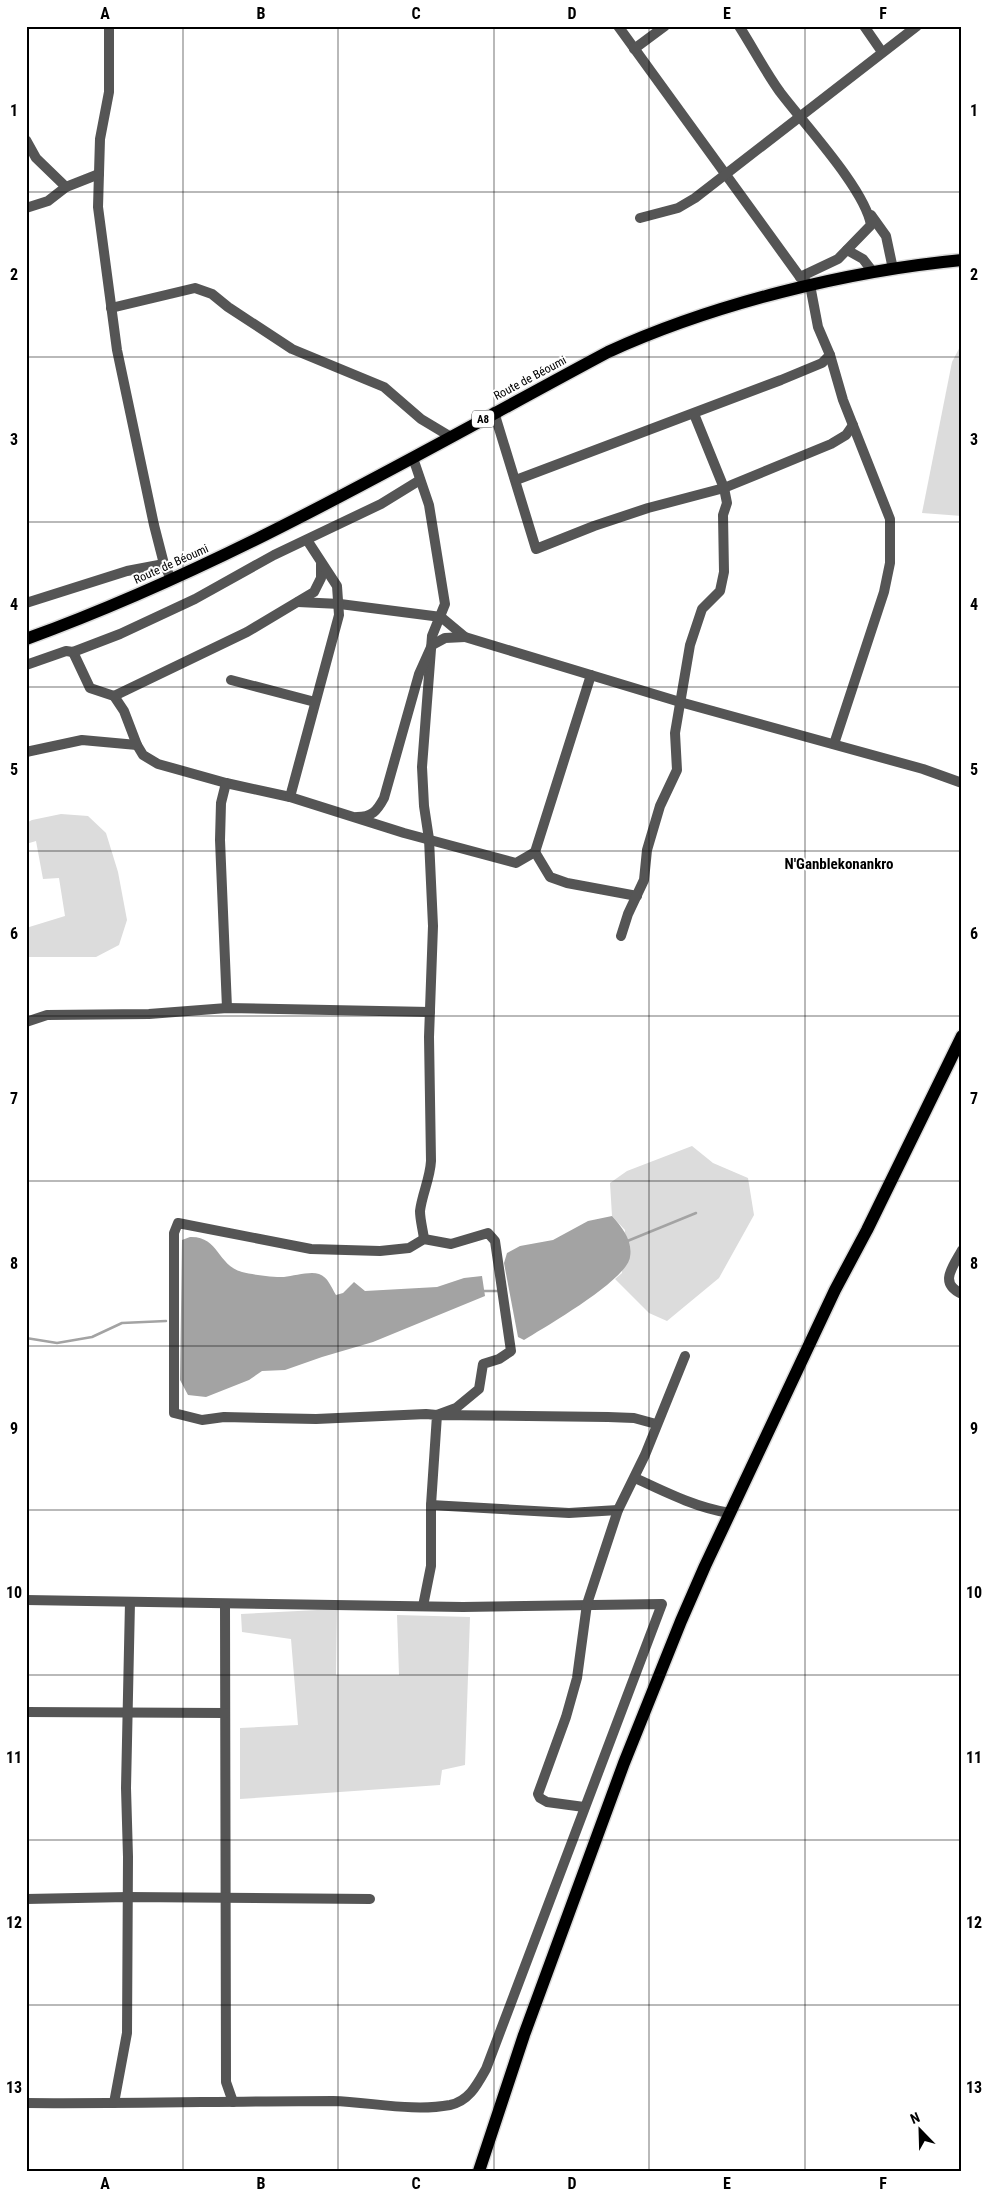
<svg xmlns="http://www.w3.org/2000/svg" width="988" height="2197" font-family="'Roboto Condensed',sans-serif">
<rect width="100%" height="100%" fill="#fff"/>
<g fill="#dcdcdc">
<path d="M962 343V516L922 513 952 362Z"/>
<path d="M61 814 88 816 106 833 118 872 127 920 119 945 96 957H26V928L65 916 59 878 43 879 36 841 26 844V823L32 820Z"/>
<path d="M692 1146 713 1163 748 1178 754 1215 719 1278 667 1321 649 1313 615 1279 622 1273 625 1230 612 1216 610 1183 627 1171Z"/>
<path d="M337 1609 336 1675H399L397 1615 470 1617 465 1765 442 1770 440 1785 240 1799V1728L298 1725 291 1639 242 1632 241 1614Z"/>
</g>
<g fill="#a3a3a3">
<path d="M612 1216C622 1227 633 1241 630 1257 627 1280 545 1327 524 1340L518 1337 504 1263 507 1253 520 1246 553 1240 588 1221Z"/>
<path d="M190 1237C219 1236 217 1265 242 1272 254 1275 272 1277 284 1277 294 1276 310 1271 319 1274 328 1277 331 1287 336 1295L343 1293 354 1282 365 1291 437 1287 464 1278 482 1276 485 1296 373 1342 322 1357 285 1370 262 1371 249 1380 206 1397 188 1395 180 1380 182 1240Z"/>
</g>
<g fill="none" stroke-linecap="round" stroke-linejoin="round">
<g stroke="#a3a3a3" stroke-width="2.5">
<path d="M625 1242 696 1213"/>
<path d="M481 1291H501"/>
<path d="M26 1338 57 1343 92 1337 122 1323 166 1321"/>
</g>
<defs>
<g id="major">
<path d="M26 639C230 565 417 454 608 352 713 304 846 271 962 260"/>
<path d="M479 2171 524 2035 624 1763 681 1621 705 1566 835 1290 867 1230 962 1036"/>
</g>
</defs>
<use href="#major" stroke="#dbdbdb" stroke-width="15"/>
<g stroke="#555" stroke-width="10">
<path d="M109 26V92L100 139 98 207 117 350 154 525 164 564 171 579"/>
<path d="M618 26 800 277 810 285 818 327 830 355 843 400 890 519V563L884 592 834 744"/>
<path d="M739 26C753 48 765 71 780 92 804 124 865 189 871 225L838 259 800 277"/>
<path d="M864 26 882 52"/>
<path d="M634 49 665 26"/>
<path d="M26 140 36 158 66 187"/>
<path d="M26 208 48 201 66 187 99 174"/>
<path d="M871 215 886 236 893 269"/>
<path d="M640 218 678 208 695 198 917 26"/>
<path d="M847 250 863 259 873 272"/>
<path d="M111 308 195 288 212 294 228 307 292 349 384 387 421 419 451 437"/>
<path d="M494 412 536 549 594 526 648 508 724 488 831 444 846 435 853 425"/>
<path d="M413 458 429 505 445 604 432 636 422 767 424 806 429 839 433 926 429 1037 431 1161C430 1179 422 1194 420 1211 420 1220 423 1230 424 1239"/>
<path d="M516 480 781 380 822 363 830 355"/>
<path d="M298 602 340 604 441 617 465 637 680 702 923 769 962 783"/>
<path d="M26 603 127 571 164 564"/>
<path d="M73 652 90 688 114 696 124 711 137 745 143 755 158 764 226 783 290 797 404 833 516 863 535 852 550 877 567 883 637 896"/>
<path d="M26 665 66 651 73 652 120 634 195 599 274 555 381 504 420 480"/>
<path d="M231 680 315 702"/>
<path d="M114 696 247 632 314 592 321 578V564"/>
<path d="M26 752 82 740 137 745"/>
<path d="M226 783 221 803 220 840 227 1008"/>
<path d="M290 797 339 615 337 586 307 540"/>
<path d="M357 817C372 817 377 811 384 798L419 674 432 645 445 638 465 637"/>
<path d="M535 852 591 675"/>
<path d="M621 936 628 914 644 880 647 850 660 806 677 770 675 733 690 645 702 609 720 591 724 572 723 515 727 503 724 488 694 414"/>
<path d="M26 1022 47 1015 149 1014 227 1008 430 1012"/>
<path d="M962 1250C953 1267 938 1283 962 1294"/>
<path d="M635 1478C665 1492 697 1508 730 1513"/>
<path d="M431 1505 569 1513 618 1510"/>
<path d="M26 1600 463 1607 662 1604 486 2069C477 2085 469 2101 450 2105 412 2112 371 2102 333 2101 231 2101 128 2104 26 2103"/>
<path d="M225 1604 226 2082 233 2102"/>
<path d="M423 1606 431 1566V1505L437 1415 456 1408 479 1389 483 1364 499 1359 511 1351 495 1241 488 1233 451 1244 424 1239 409 1248 380 1251 311 1249 178 1223 174 1233V1413L202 1420 224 1417 316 1419 426 1414 437 1415 608 1417 634 1418 656 1424"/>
<path d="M26 1712 225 1713"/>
<path d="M584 1807 547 1802 540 1798 538 1794 566 1717 577 1678 587 1604 618 1510 645 1455 685 1356"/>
<path d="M26 1899 128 1897 370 1899"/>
<path d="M114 2103 127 2033 128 1857 126 1788 130 1602"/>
</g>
<use href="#major" stroke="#000" stroke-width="12"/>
</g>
<path fill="none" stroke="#000" stroke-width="1" stroke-opacity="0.55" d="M183 26V2171M338 26V2171M494 26V2171M649 26V2171M805 26V2171M26 192H962M26 357H962M26 522H962M26 687H962M26 851H962M26 1016H962M26 1181H962M26 1346H962M26 1510H962M26 1675H962M26 1840H962M26 2005H962"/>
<g text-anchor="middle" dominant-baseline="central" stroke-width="4" stroke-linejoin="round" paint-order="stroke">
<rect fill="#fff" stroke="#4c4c4c" stroke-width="1" x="472" y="410.5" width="22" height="17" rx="4"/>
<g font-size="11" font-weight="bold" fill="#000">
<text x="483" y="419">A8</text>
</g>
<g font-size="12" fill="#000" stroke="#fff">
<text transform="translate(530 378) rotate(-28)">Route de Béoumi</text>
<text transform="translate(171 564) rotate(-24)">Route de Béoumi</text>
</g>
<g font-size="15" font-weight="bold" fill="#000" stroke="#fff">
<text x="839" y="864">N'Ganblekonankro</text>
</g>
</g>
<rect width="988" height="2197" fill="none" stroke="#ffffff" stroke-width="55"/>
<g transform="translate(920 2130) rotate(337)" stroke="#ffffff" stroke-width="4" paint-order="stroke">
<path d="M0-4L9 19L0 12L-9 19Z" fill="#000000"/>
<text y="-8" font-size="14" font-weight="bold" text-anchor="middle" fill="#000000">N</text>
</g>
<rect x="28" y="28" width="932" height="2142" fill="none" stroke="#000" stroke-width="2"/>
<g font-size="16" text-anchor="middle" font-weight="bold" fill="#000">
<text x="105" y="19">A</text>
<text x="261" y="19">B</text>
<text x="416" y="19">C</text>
<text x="572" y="19">D</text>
<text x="727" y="19">E</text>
<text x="883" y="19">F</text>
<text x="14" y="116">1</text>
<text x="974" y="116">1</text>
<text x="14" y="280">2</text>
<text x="974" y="280">2</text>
<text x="14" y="445">3</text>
<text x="974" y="445">3</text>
<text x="14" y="610">4</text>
<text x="974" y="610">4</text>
<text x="14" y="775">5</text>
<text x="974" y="775">5</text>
<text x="14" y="939">6</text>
<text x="974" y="939">6</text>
<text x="14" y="1104">7</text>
<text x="974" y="1104">7</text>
<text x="14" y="1269">8</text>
<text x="974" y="1269">8</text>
<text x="14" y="1434">9</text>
<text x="974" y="1434">9</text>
<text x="14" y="1598">10</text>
<text x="974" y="1598">10</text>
<text x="14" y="1763">11</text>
<text x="974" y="1763">11</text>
<text x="14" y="1928">12</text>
<text x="974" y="1928">12</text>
<text x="14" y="2093">13</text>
<text x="974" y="2093">13</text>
<text x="105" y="2189">A</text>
<text x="261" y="2189">B</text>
<text x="416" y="2189">C</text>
<text x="572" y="2189">D</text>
<text x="727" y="2189">E</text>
<text x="883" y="2189">F</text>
</g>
</svg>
